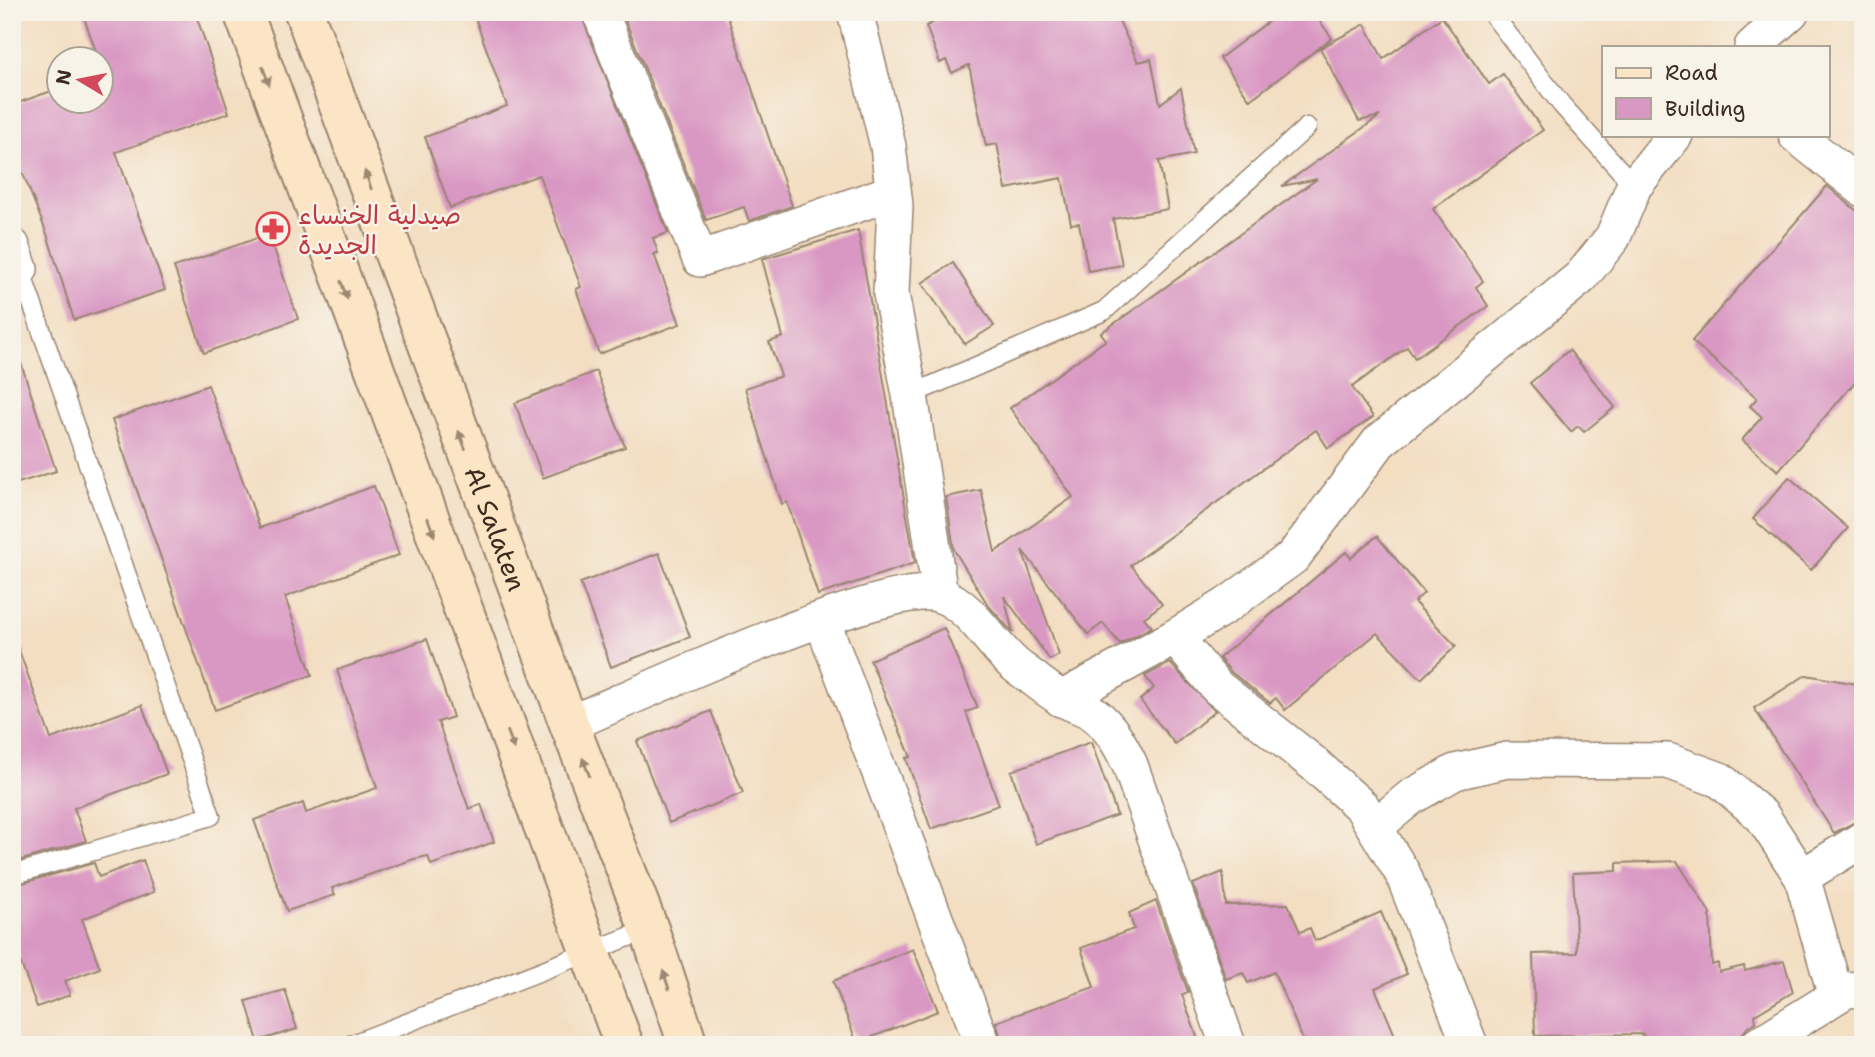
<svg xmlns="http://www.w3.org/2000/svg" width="1875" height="1057" font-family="'Shantell Sans','Playpen Sans Arabic',sans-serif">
<rect width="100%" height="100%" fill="#f7f3e8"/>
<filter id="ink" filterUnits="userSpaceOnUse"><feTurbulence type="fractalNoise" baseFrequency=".0143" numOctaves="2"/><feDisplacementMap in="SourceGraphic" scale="14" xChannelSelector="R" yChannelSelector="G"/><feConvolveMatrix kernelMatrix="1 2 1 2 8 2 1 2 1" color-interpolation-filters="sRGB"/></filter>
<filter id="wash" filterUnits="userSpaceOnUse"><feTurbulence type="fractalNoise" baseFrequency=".00686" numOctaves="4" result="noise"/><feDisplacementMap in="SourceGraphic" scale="28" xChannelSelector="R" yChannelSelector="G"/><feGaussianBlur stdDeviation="1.57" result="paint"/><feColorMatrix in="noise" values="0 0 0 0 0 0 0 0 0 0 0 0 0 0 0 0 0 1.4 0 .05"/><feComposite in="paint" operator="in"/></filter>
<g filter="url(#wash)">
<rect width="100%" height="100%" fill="#f3dec2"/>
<g id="blocks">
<g fill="#d997c3">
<path d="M82 12H195L229 113 116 152 165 290 74 320 47 234 12 146V105L60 88V102H102V60H99Z"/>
<path d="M473 12H580L668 233 653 238 658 253 654 254 680 324 599 354 576 289 581 287 539 175 450 208 425 137 507 106Z"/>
<path d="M622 12H726L792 206 749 221 744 207 706 220Z"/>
<path d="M954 12H1115L1138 62 1151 59 1160 104 1181 88 1194 154 1159 161 1168 209 1113 219 1122 265 1088 271 1079 223 1071 224 1062 178 1006 189 997 144 986 146 969 65 952 73 946 60 940 63 926 26Z"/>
<path d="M1281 12H1313L1332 38 1250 100 1220 58Z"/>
<path d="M1442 17 1489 84 1503 74 1543 130 1433 209 1483 281 1476 287 1488 306 1415 358 1407 347 1352 387 1373 417 1328 448 1316 430 1131 565 1162 604 1144 618 1152 627 1120 644 1103 623 1088 634 1022 550 1059 655 1050 660 1004 596 1013 633 988 605 954 550 946 497 981 490 995 552 1073 497 1010 408 1106 340 1101 333 1317 179 1282 186 1380 116 1359 121 1320 48 1365 24 1383 59Z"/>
<path d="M1827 186 1863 216V373L1778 471 1742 440 1762 417 1750 406 1757 398 1692 341Z"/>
<path d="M858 230 915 563 818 595 787 502 782 504 745 388 781 376 769 342 783 337 762 259Z"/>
<path d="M269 234 298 319 204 353 174 267Z"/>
<path d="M953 263 994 326 965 344 922 283Z"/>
<path d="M1569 350 1615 407 1584 432 1578 426 1571 432 1530 383Z"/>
<path d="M20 360 56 471 12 485V361Z"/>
<path d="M596 371 625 447 543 478 515 403Z"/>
<path d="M208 385 260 528 374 486 399 555 285 597 312 675 215 710 112 420Z"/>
<path d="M1789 477 1848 528 1811 570 1753 519Z"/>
<path d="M1377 536 1424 593 1414 602 1456 646 1421 679 1377 633 1285 710 1276 698 1270 703 1231 672 1219 658 1346 552 1351 558Z"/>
<path d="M659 553 690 637 611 667 580 583Z"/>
<path d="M944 628 978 708 966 712 999 805 931 829 906 758 911 757 870 660Z"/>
<path d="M427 639 453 717 438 722 469 809 481 804 494 842 431 865 428 856 414 859 332 888 335 895 287 911 254 820 303 803 306 813 377 788 337 670Z"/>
<path d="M17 645 51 739 142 705 167 774 74 808 86 841 12 863V646Z"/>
<path d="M1170 663 1215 711 1175 744 1140 700 1154 688 1145 676Z"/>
<path d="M1806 675 1863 685V818L1834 833 1754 708Z"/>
<path d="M711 711 743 793 669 823 637 741Z"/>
<path d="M1091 742 1117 815 1036 844 1011 771Z"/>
<path d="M143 860 154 892 82 919 100 968 65 981 70 995 37 1007 12 939V886L94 863 99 877Z"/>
<path d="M1677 861 1710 913 1712 965 1718 963 1719 972 1744 966 1745 971 1784 961 1793 992 1755 1015 1756 1022 1747 1028 1734 1045H1646L1643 1034 1535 1036 1533 954 1577 953 1573 873 1617 871V863Z"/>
<path d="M1223 872 1226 905 1288 904 1300 932 1310 928 1315 941 1381 912 1407 974 1375 988 1399 1045H1305L1274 972 1248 983 1243 973 1226 979 1193 884Z"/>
<path d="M1156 901 1188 992 1182 995 1200 1045H1003L996 1022 1094 987 1081 948 1134 929 1129 913Z"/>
<path d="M913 949 938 1011 857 1043 833 981Z"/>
<path d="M285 990 297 1029 258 1041 246 1001Z"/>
</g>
</g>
</g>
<g filter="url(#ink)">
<use href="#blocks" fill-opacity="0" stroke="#978470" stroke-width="2"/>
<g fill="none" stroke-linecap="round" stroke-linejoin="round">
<defs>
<g id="lane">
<path d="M1491 12 1561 104 1634 186"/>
<path d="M910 395 1104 311 1307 127"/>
<path d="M12 875 211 816 20 269"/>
<path d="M350 1045 649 929"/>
</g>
<g id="street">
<path d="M600 12 700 259 893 192"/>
<path d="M855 12 888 146 895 205 891 294 910 395 940 595"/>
<path d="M1752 47 1791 12"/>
<path d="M1796 135 1863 189"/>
<path d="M12 246 20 269 12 272"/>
<path d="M822 620 983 1045"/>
<path d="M1175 637 1217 687 1313 763 1362 807 1403 874 1470 1045"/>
<path d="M1061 699 1175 637 1227 605 1293 557 1379 442 1581 277 1613 237 1634 186 1675 135"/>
<path d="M569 724C631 698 890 576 941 595 975 608 993 650 1022 670 1035 679 1047 690 1061 698 1071 704 1085 707 1094 714 1111 727 1121 746 1130 765L1228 1045"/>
<path d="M1375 827 1411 797 1455 772 1507 760 1668 761 1720 780 1762 816 1802 877 1836 996"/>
<path d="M1802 877 1863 839"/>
<path d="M1758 1045 1846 990 1863 989"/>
</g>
<g id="secondary">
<path d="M243 12 624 1045"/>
<path id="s1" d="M304 12 569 724 649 929 688 1045"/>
</g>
</defs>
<use href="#lane" stroke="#978470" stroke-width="21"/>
<use href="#street" stroke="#978470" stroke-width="38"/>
<use href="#secondary" stroke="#978470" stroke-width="42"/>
<use href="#lane" stroke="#fff" stroke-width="18"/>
<use href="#street" stroke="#fff" stroke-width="35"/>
<use href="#secondary" stroke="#fce5c4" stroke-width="38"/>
</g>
<defs><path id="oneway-solid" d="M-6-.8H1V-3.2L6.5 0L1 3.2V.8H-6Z" transform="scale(1.75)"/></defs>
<g fill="#9c8871">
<use href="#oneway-solid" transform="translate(266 76) rotate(70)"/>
<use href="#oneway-solid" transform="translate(368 180) rotate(-110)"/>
<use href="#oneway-solid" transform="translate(344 290) rotate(70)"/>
<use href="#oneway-solid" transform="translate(462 440) rotate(-111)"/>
<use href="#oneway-solid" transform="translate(431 527) rotate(70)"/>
<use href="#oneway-solid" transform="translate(511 740) rotate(69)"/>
<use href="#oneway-solid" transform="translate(586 767) rotate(-111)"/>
<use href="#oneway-solid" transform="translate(666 980) rotate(-109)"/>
</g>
</g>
<defs>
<symbol id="pharmacy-ring" viewBox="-11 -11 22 22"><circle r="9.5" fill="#f7f3e8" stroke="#e0444e" stroke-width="1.5"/><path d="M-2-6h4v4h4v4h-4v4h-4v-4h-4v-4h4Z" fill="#e0444e"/></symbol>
</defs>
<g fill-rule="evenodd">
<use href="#pharmacy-ring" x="254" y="210" width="38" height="38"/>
</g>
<g text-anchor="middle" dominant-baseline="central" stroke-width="5" stroke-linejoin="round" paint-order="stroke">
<g font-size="26" fill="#be3a42" stroke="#f7f3e8" text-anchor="start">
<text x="298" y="214">صيدلية الخنساء<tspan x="298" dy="30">الجديدة</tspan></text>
</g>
<g font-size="26" fill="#3b2a1e" stroke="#f7f3e8">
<text stroke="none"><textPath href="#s1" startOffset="551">Al Salaten</textPath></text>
</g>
</g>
<rect width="1875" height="1057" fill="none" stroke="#f7f3e8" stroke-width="42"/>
<rect x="1602" y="46" width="228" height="91" fill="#f7f3e8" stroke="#aca397" stroke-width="2"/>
<rect x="1616" y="68" width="35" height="10" fill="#fce5c4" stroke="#aca397" stroke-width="2"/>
<text x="1665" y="80" font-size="21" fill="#3b2a1e">Road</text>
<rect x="1616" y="98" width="35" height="21" fill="#d997c3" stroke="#aca397" stroke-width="2"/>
<text x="1665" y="116" font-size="21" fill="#3b2a1e">Building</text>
<g transform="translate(80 80) rotate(280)"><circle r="33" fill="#f7f3e8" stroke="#aca397" stroke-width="2"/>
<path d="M0-5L12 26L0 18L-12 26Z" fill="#d1495b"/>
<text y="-10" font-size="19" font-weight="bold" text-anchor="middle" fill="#3b2a1e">N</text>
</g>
</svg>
